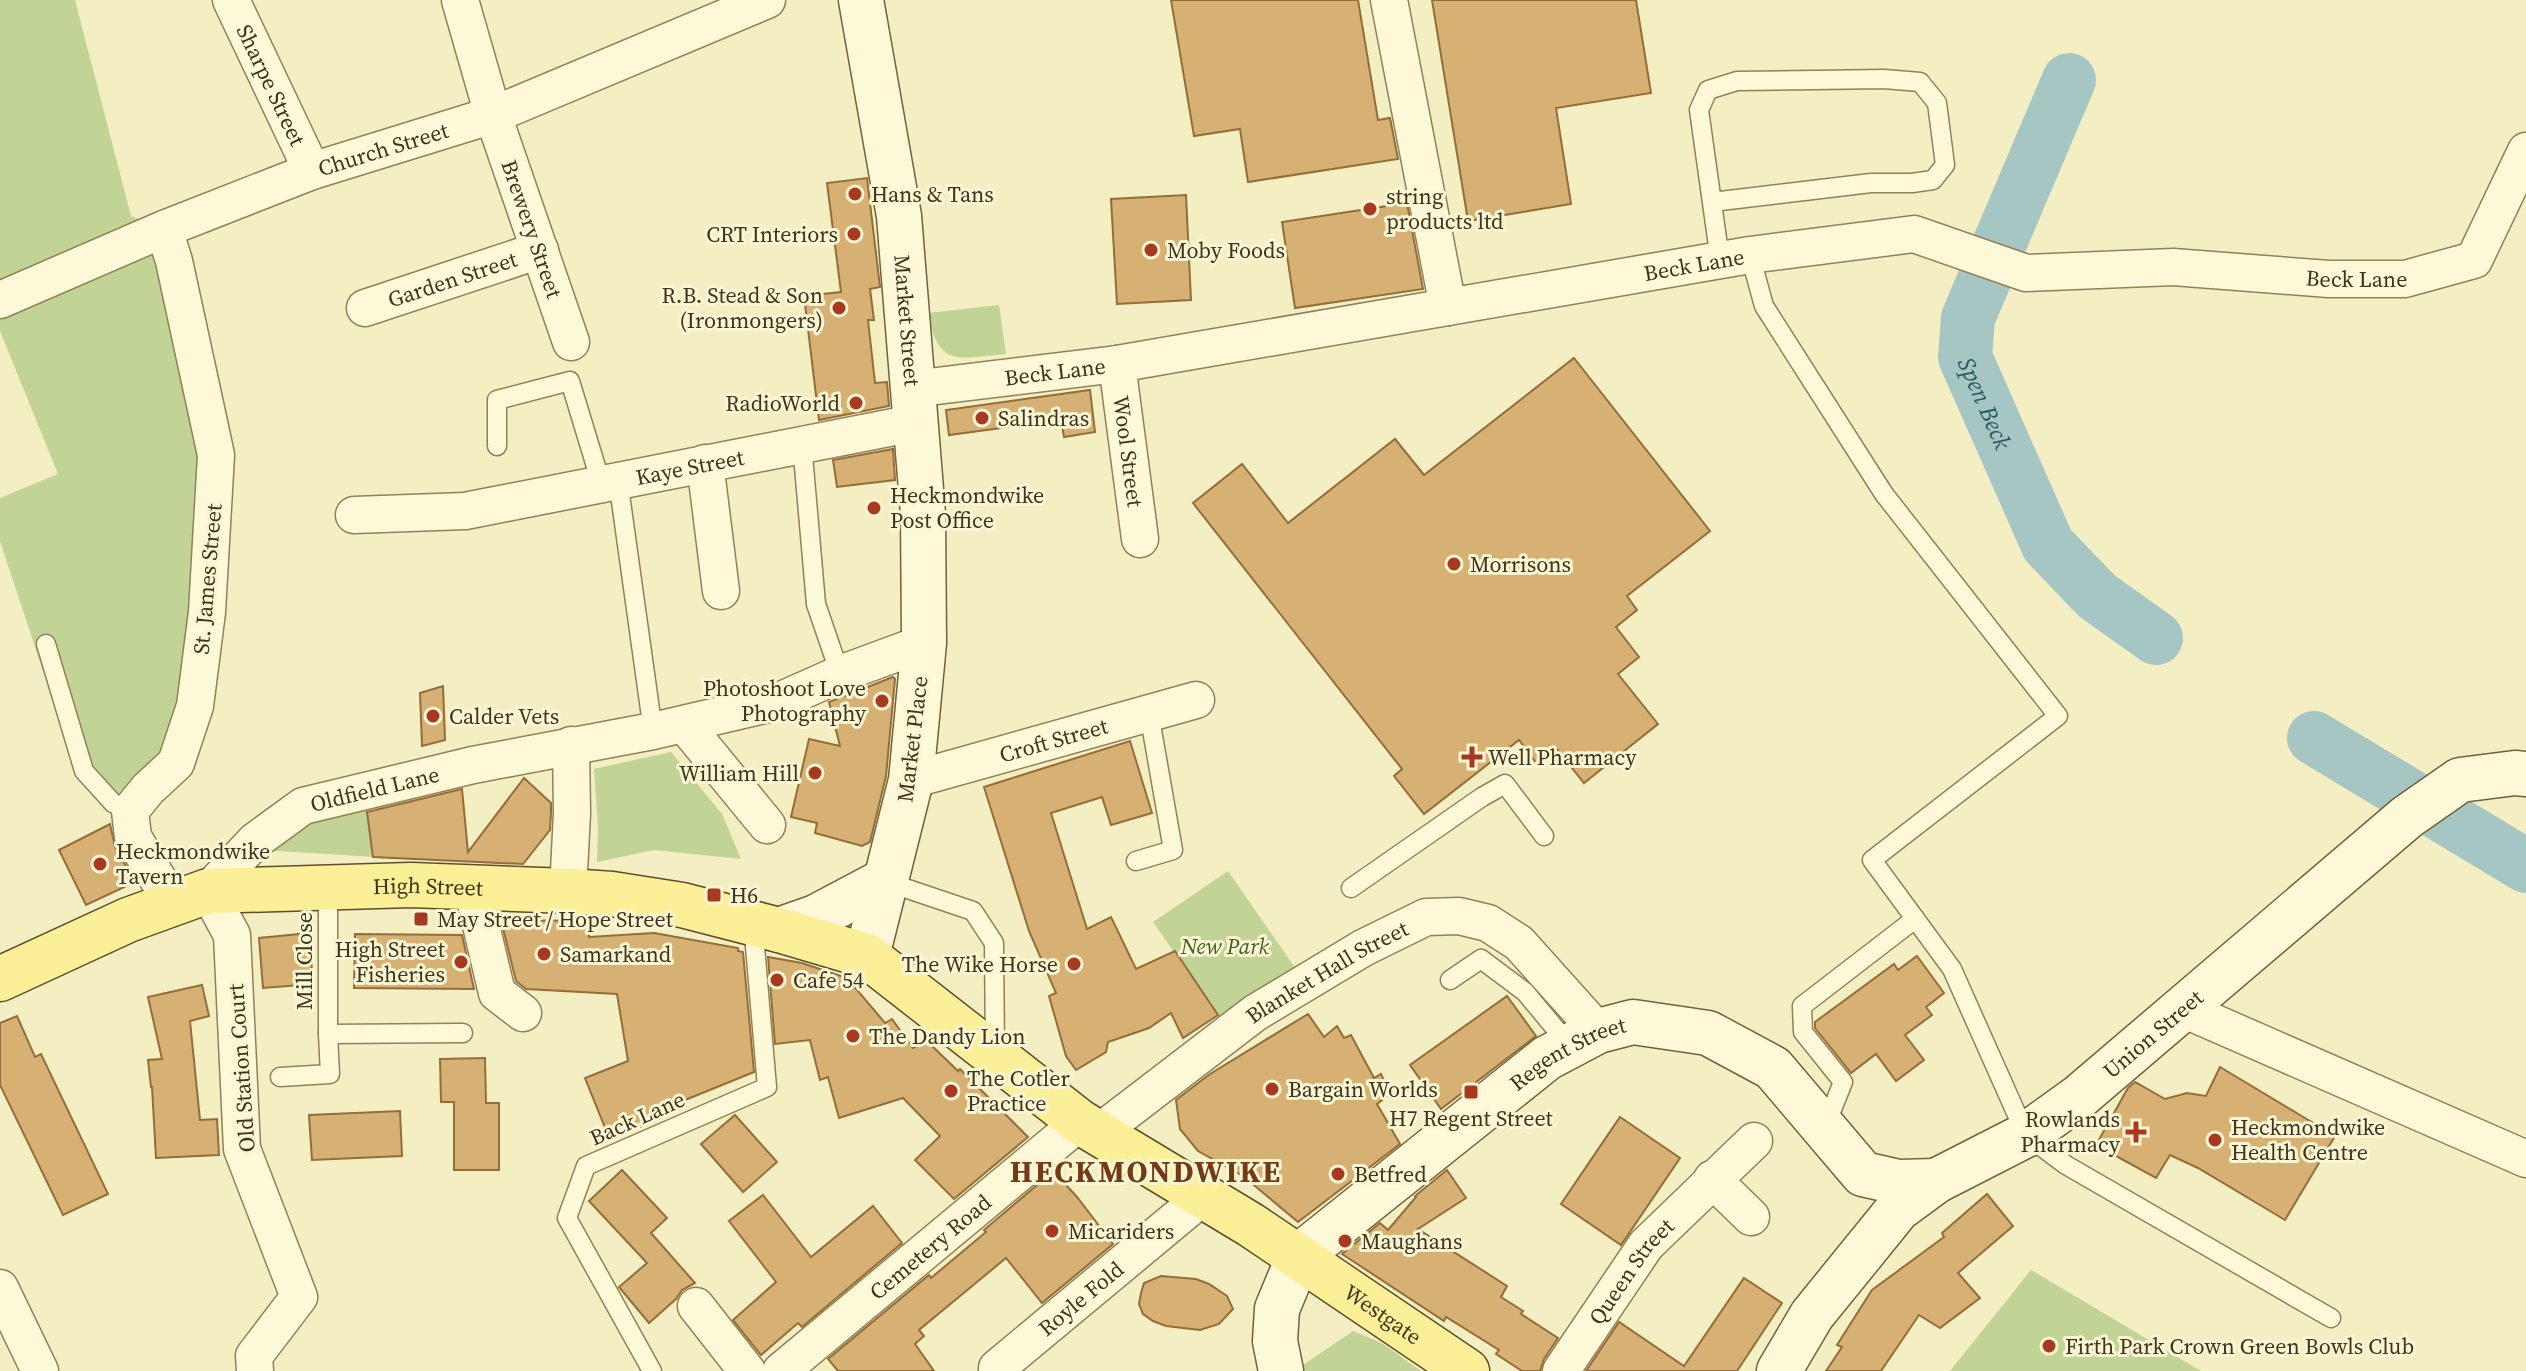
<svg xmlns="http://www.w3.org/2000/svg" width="2526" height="1371" font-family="'Source Serif 4',serif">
<rect width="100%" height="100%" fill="#f4eec3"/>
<g fill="#c1d495">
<path d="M0 0H75L131 216 164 229 216 455 195 706 130 811 71 756 0 541V498L58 474 0 331Z"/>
<path d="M999 305 1006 354C959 358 938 369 928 313Z"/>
<path d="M671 752 722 814 741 859 654 850 597 862 598 826 594 769Z"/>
<path d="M367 809 373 857 263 850 303 823Z"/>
<path d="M1228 871 1296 969 1219 1017 1153 922Z"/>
<path d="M2031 1270 2201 1371H1950Z"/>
<path d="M1353 1331 1382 1343 1421 1371H1298L1297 1369Z"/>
</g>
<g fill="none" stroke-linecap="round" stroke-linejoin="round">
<g stroke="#a6c6c3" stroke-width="54">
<path id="s1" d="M2069 80 1968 318 1965 357 2048 545 2097 596 2156 638"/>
<path d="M2314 738 2526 866"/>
</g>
</g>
<g fill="#d7b074" stroke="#946e39" stroke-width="2">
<path d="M1171 0H1358L1378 120 1390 118 1398 159 1248 182 1240 129 1194 136Z"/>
<path d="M1432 0H1636L1651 93 1556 108 1571 204 1468 221Z"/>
<path d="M867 178 880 287 870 289 874 320H868L875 383 887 382 889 406 819 420 804 296 841 292 827 183Z"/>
<path d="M1186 195 1191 300 1117 304 1111 199Z"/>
<path d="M1407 203 1423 289 1295 308 1282 222Z"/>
<path d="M1574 358 1710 531 1627 596 1637 610 1616 627 1639 657 1618 674 1658 724 1584 783 1556 748 1537 764 1519 740 1424 814 1394 776 1402 769 1193 503 1242 464 1288 523 1395 439 1424 475Z"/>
<path d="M1090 390 1095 432 1064 437 1061 420 949 435 946 410Z"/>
<path d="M893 449 895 480 837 487 833 460Z"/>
<path d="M893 677 895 679 886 776 870 842 862 846 815 833 817 823 791 817 809 739 840 746 829 702Z"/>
<path d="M443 686 445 740 422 746 420 693Z"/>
<path d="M1130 741 1152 813 1111 825 1102 797 1051 813 1087 929 1111 917 1136 969 1175 951 1218 1015 1183 1038 1171 1013 1149 1028 1108 1042 1106 1052 1076 1070 1066 1056 1049 996 1056 993 1029 931 984 787Z"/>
<path d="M524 778 551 803V813L550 830 523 864 373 857 367 812 462 789 468 852Z"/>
<path d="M110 824 115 847 135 882 86 905 59 850Z"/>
<path d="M501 920 589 921V937L654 933 738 948V951L743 952 754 1072 653 1113 656 1120 610 1140 585 1078 628 1061 617 994 526 989 516 981Z"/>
<path d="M309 933 313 984 263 988 259 938Z"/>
<path d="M355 934 462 935 474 989 354 988Z"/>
<path d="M1917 956 1944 993 1926 1007 1932 1015 1905 1035 1924 1060 1896 1081 1876 1054 1851 1073 1815 1028V1022L1894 964 1898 970Z"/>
<path d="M768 957 802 963 847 978 885 1023 892 1019 913 1048 927 1041 958 1071 960 1069 1028 1137 954 1199 915 1160 940 1136 903 1098 839 1118 828 1077 820 1080 810 1040 775 1044Z"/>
<path d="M202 985 209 1016 190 1021 200 1120 217 1119 219 1155 156 1158 152 1087H151L148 1060 162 1059 148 997Z"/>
<path d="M1507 996 1536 1036 1441 1109 1410 1065Z"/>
<path d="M1308 1014 1324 1037 1337 1026 1344 1038 1351 1035 1374 1078 1381 1074 1390 1094 1377 1104 1400 1144 1298 1222 1243 1176 1198 1151 1180 1129 1176 1100 1210 1074Z"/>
<path d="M17 1016 35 1057 41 1054 108 1194 63 1215 0 1085V1023Z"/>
<path d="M485 1058 486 1103H499V1170H454V1102H441L440 1059Z"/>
<path d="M2220 1067 2335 1136 2285 1220 2198 1168 2170 1155 2156 1178 2096 1145 2128 1088 2135 1082 2165 1099 2187 1093 2206 1096Z"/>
<path d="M400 1111 402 1156 312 1160 309 1115Z"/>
<path d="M735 1115 777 1162 743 1192 701 1144Z"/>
<path d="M1620 1117 1680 1158 1621 1245 1561 1204Z"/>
<path d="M622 1170 667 1218 651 1233 695 1283 682 1290 676 1299 649 1323 619 1287 647 1263 589 1201Z"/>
<path d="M1447 1170 1466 1198 1418 1229 1507 1286 1501 1297 1523 1311 1521 1314 1558 1338 1544 1359 1540 1371H1522L1496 1354 1499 1350 1446 1317 1444 1321 1342 1254 1380 1223 1388 1230 1416 1197 1415 1196Z"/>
<path d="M1050 1174 1057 1175 1077 1197 1113 1244 1042 1303 1006 1258 919 1330 924 1336 915 1344 934 1371H838L828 1359 929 1275 931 1278 986 1232 984 1230Z"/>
<path d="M1987 1194 2013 1226 1958 1273 1980 1298 1940 1328 1919 1315 1881 1371H1826L1842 1347 1837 1345 1872 1290 1944 1237 1942 1233Z"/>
<path d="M763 1195 811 1257 873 1206 902 1243 802 1327 798 1323 761 1355 733 1320 776 1282 729 1221Z"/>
<path d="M1161 1276 1196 1279 1209 1284 1227 1296 1233 1309 1219 1324 1200 1330 1166 1326 1153 1321 1143 1314 1139 1304 1141 1293 1144 1283Z"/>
<path d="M1744 1278 1782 1303 1737 1371H1586L1619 1322 1684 1366Z"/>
</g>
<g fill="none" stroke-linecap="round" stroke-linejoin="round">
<defs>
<g id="lane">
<path d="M1712 202 1871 183H1912L1933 180 1945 165 1937 103 1920 82 1884 79 1737 81 1708 90 1699 110 1720 260"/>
<path d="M1750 255 1764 306 1884 494 2058 716 1872 860 1952 969 2026 1135 2066 1165 2331 1318"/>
<path d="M802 444 816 604 840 674"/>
<path d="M497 446V400L570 381 601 483"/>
<path d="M618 480 653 731"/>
<path d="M46 644 84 771 113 803 130 811"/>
<path d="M1136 861 1173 850 1149 713"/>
<path d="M884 881 973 911 994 943 995 1052"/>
<path d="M328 887V1034L463 1033"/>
<path d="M1351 888 1482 797 1505 784 1544 836"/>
<path d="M1450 980 1481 959 1525 992 1569 1045"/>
<path d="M280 1077 330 1074 328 1034"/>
<path d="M1825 1127 1843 1082 1803 1032 1802 1006 1915 919"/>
<path d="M652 1371 567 1218 586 1166 767 1087 753 923"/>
</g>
<g id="street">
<path id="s2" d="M231 0 312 171"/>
<path id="s3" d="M460 0 493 115 571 342"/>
<path d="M1389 0 1448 307"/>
<path d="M164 229 174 261 216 455 207 612 195 706 176 763 148 789 130 811 133 837 172 903"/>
<path id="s4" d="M0 300 164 229 312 171 493 115 767 0"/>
<path id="s5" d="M365 308 540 250"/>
<path id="s6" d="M1117 364 1140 539"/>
<path id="s7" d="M912 389 1117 364 1750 255 1914 234 2026 273 2173 267 2329 279H2405L2474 260 2526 151"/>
<path d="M705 463 721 591"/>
<path id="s8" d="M354 515 465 511 914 423"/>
<path d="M685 725 767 825"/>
<path id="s9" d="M911 780 1196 700"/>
<path d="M472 887 497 993 523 1013"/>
<path d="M568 891 572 813 571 745"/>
<path d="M2183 1009 2526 1159"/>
<path id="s10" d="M1097 1134 1255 1013 1363 948 1426 917 1459 916 1488 923 1519 943 1598 1031"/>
<path d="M1712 1179 1751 1217"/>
<path d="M0 1288 40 1371"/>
<path d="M696 1306 747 1371"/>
<path id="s11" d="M255 1371 254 1356 299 1297 242 1149 232 935 208 891 255 841 303 806 473 765 653 731 777 702 840 674 924 643"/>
<path id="s12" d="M781 1371 1080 1122"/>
<path id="s13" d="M997 1371V1368L1205 1195"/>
<path id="s14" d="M1561 1371 1646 1245 1754 1141"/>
</g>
<g id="secondary">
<path id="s15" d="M861 0 899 216 923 514 924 643 911 780 867 956"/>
<path d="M779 930 816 917 884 881"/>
<path id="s16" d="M1281 1371 1275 1341 1277 1309 1299 1256 1547 1058 1598 1031 1633 1022 1708 1033 1773 1068 1863 1174 1898 1182 1936 1181"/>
<path id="s17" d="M1779 1371 1812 1315 1898 1209 1936 1181 2026 1135 2080 1096 2407 817 2460 780 2515 773 2526 774"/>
</g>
<g id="primary">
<path id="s18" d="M0 979 128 920 208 891 411 885 568 891 612 894 682 905 779 930 867 956 1080 1122 1251 1225 1467 1371"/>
</g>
</defs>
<use href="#lane" stroke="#918157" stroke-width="21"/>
<use href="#street" stroke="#918157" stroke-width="39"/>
<use href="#secondary" stroke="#73613a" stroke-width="47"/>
<use href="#primary" stroke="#5f4d2c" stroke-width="47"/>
<use href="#lane" stroke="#fdf9d8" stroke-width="18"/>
<use href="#street" stroke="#fdf9d8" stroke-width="36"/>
<use href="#secondary" stroke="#fdf9d8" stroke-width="44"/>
<use href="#primary" stroke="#fbef97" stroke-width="44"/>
</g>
<g fill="#a8381f" stroke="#faf6d4" stroke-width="3">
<circle cx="855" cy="194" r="8"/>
<circle cx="1370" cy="209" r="8"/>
<circle cx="854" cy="234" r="8"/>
<circle cx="1151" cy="250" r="8"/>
<circle cx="839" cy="308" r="8"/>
<circle cx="856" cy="403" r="8"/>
<circle cx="982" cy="418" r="8"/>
<circle cx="874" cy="508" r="8"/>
<circle cx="1454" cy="564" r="8"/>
<circle cx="882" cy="701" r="8"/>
<circle cx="433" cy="716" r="8"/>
<path d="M1468 745h8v8h8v8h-8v8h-8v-8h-8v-8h8z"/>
<circle cx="815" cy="773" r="8"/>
<circle cx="100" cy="864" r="8"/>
<rect x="706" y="887" width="16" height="16" rx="4"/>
<rect x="413" y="911" width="16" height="16" rx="4"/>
<circle cx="544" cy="954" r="8"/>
<circle cx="461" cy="962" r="8"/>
<circle cx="1074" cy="964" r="8"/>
<circle cx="777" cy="980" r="8"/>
<circle cx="853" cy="1036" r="8"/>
<circle cx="1272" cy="1089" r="8"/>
<circle cx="951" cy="1091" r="8"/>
<rect x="1463" y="1084" width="16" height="16" rx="4"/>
<path d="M2132 1120h8v8h8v8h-8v8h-8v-8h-8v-8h8z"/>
<circle cx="2215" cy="1140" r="8"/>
<circle cx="1338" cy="1174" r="8"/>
<circle cx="1052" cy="1231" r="8"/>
<circle cx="1345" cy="1241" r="8"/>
<circle cx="2049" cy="1346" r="8"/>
</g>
<g text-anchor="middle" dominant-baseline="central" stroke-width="6" stroke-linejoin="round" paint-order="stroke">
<g font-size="22" fill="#3f341d" stroke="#faf6d4">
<text stroke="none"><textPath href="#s2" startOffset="94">Sharpe Street</textPath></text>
<text stroke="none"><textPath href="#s4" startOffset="412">Church Street</textPath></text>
<text stroke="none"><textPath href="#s3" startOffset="240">Brewery Street</textPath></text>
<text stroke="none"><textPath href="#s7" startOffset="792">Beck Lane</textPath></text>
<text stroke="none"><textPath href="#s7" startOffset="1464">Beck Lane</textPath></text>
<text stroke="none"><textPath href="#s5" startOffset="92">Garden Street</textPath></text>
<text stroke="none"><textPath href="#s15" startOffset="324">Market Street</textPath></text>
<text stroke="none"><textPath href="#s7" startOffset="144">Beck Lane</textPath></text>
<text stroke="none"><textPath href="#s6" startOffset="88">Wool Street</textPath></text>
<text stroke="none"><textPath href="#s8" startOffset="340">Kaye Street</textPath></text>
<text transform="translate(207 579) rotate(-85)">St. James Street</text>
<text transform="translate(912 739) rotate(-83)">Market Place</text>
<text stroke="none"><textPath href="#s9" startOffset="148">Croft Street</textPath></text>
<text stroke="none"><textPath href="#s11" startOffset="714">Oldfield Lane</textPath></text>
<text stroke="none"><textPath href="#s18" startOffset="446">High Street</textPath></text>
<text transform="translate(304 961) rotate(-90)">Mill Close</text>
<text stroke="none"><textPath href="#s10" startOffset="282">Blanket Hall Street</textPath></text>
<text stroke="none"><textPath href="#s17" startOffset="512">Union Street</textPath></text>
<text stroke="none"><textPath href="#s16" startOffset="458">Regent Street</textPath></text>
<text transform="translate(241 1068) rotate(-94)">Old Station Court</text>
<text transform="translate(637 1118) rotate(-24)">Back Lane</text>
<text stroke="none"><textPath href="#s12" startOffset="194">Cemetery Road</textPath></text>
<text stroke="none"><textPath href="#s14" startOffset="122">Queen Street</textPath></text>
<text stroke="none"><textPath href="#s13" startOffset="112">Royle Fold</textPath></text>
<text stroke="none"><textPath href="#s18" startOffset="1522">Westgate</textPath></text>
</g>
<g font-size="22" fill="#3f341d" stroke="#faf6d4" text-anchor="start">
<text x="871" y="194">Hans &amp; Tans</text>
<text x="1386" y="196">string<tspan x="1386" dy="25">products ltd</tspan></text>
<text x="838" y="234" text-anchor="end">CRT Interiors</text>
<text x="1167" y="250">Moby Foods</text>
<text x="823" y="295" text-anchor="end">R.B. Stead &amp; Son<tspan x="823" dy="25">(Ironmongers)</tspan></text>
<text x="840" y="403" text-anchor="end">RadioWorld</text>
<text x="998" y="418">Salindras</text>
<text x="890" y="495">Heckmondwike<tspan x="890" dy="25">Post Office</tspan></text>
<text x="1470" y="564">Morrisons</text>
<text x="866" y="688" text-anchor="end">Photoshoot Love<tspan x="866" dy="25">Photography</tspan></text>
<text x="449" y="716">Calder Vets</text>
<text x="1488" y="757">Well Pharmacy</text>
<text x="799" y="773" text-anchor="end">William Hill</text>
<text x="116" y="851">Heckmondwike<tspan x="116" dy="25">Tavern</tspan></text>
<text x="730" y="895">H6</text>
<text x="437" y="919">May Street / Hope Street</text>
<text x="445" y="949" text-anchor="end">High Street<tspan x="445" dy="25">Fisheries</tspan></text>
<text x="560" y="954">Samarkand</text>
<text x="1058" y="964" text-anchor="end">The Wike Horse</text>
<text x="793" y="980">Cafe 54</text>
<text x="869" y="1036">The Dandy Lion</text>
<text x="967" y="1078">The Cotler<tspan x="967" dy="25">Practice</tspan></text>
<text x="1288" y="1089">Bargain Worlds</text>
<text x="1471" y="1118" text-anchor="middle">H7 Regent Street</text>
<text x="2120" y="1119" text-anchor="end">Rowlands<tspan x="2120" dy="25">Pharmacy</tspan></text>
<text x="2231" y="1127">Heckmondwike<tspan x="2231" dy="25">Health Centre</tspan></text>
<text x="1354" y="1174">Betfred</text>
<text x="1068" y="1231">Micariders</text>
<text x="1361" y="1241">Maughans</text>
<text x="2065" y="1346">Firth Park Crown Green Bowls Club</text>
</g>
<g font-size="22" font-style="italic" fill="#435e21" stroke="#faf6d4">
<text x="1225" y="946">New Park</text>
</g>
<g font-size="24" font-style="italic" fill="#2a5a61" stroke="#faf6d4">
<text stroke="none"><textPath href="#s1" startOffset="348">Spen Beck</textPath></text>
</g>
<g font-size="30" font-weight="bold" letter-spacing="2" fill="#723b16" stroke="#faf6d4">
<text x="1146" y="1171">HECKMONDWIKE</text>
</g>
</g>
</svg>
